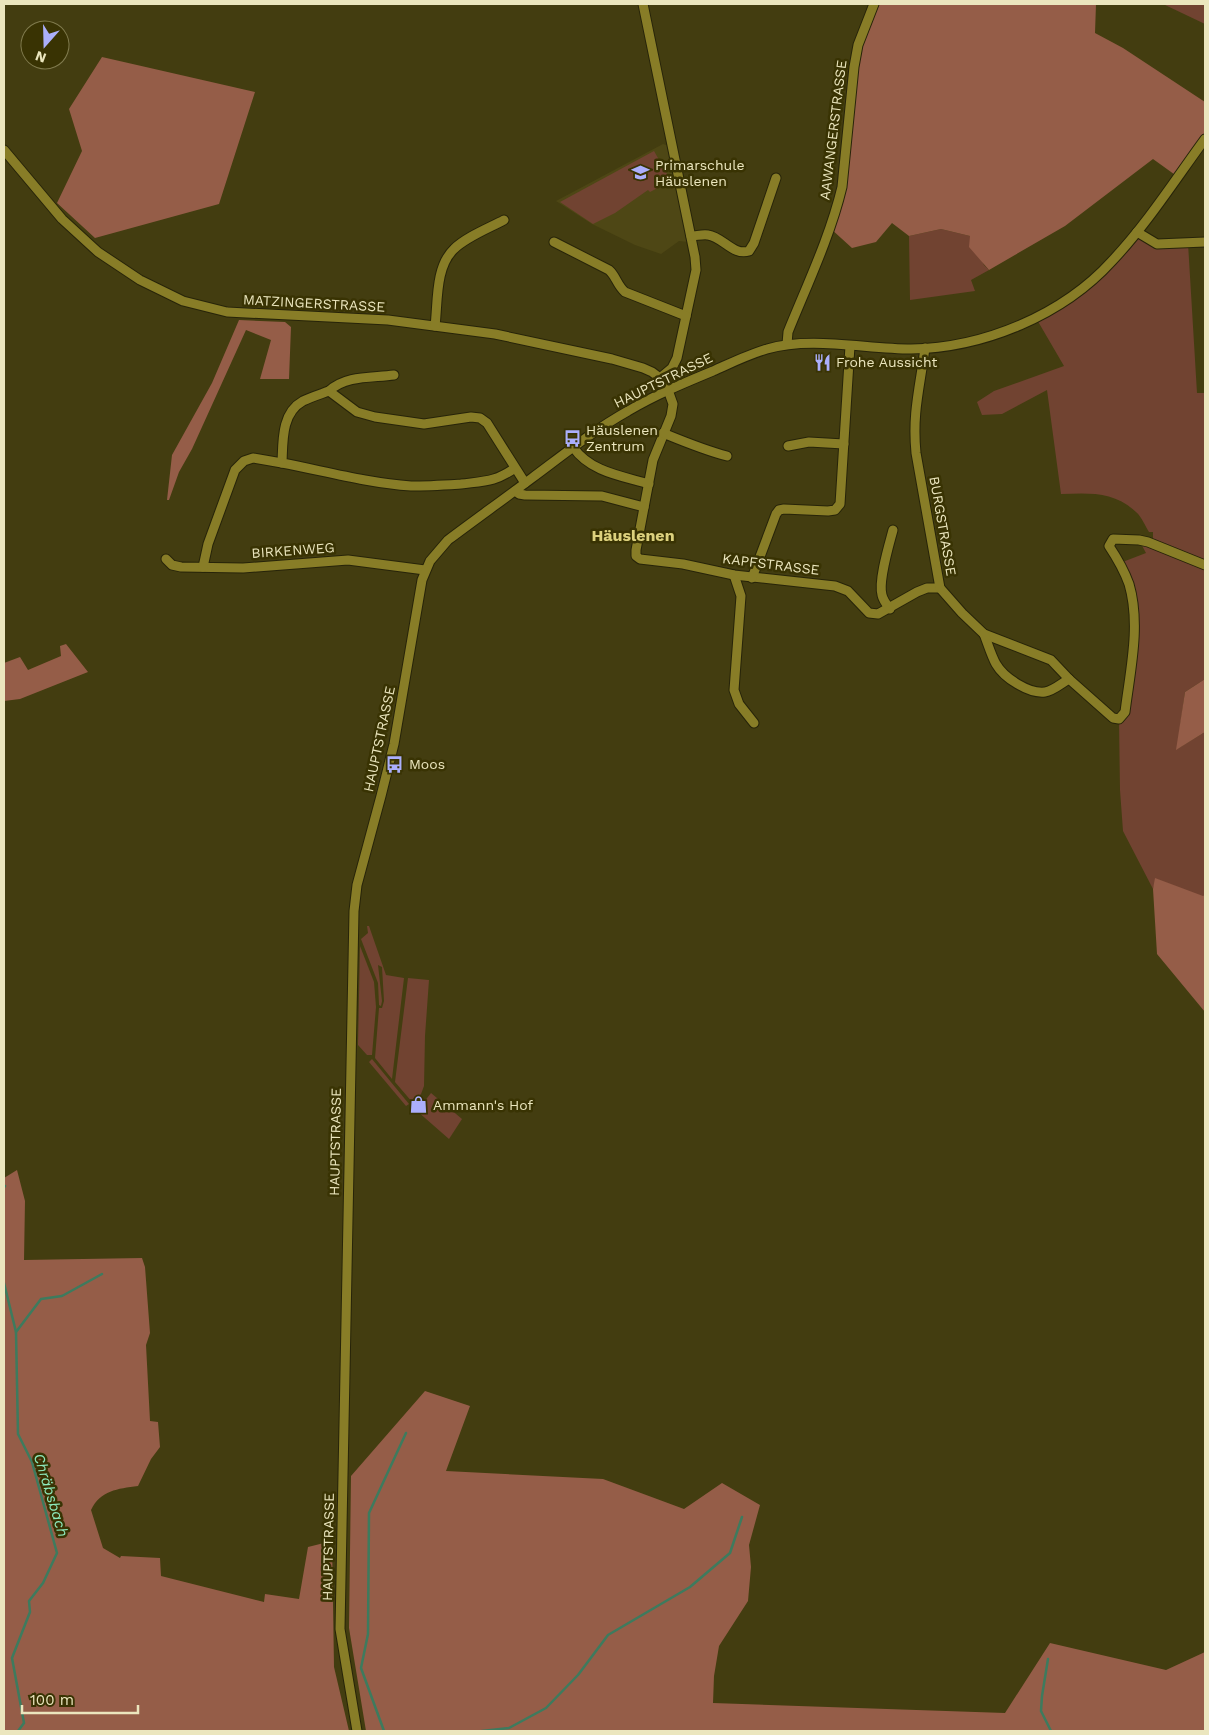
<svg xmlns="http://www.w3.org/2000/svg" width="1209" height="1735" font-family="'Work Sans',sans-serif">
<rect width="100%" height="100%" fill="#433d10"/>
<path fill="#4e4715" d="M663 144 669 146 688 242 679 241 661 254 635 245 592 224 556 201Z"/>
<g fill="#714331">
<path d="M1163 4H1205V24Z"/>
<path d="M654 151 671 181 650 192 648 190 615 213 593 224 560 202Z"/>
<path d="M941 229 970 236 984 265 989 270 971 280 975 291 910 300 909 236Z"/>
<path d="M1137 232 1151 240 1188 243 1197 393H1205V679L1185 692 1177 749 1205 732V895L1203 897 1156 879 1153 889 1123 831 1120 790 1119 719 1125 712 1133 605 1120 563 1146 553 1139 540 1148 542 1153 538V532H1149C1145 526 1142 517 1136 512 1114 491 1089 493 1061 494L1047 390 1002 414 982 415 977 402 994 391 1064 366 1036 318 1062 303Z"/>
<path d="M678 365 684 376 672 381 670 377Z"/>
<path d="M367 926H369L386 975 404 978 392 1079 375 1058 379 1008H382L384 1001 382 967 378 965 382 1001 381 1006 379 1005 378 983 361 939 368 933Z"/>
<path d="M360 946 374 982 376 1007 372 1055H367L358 1045Z"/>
<path d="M408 978 429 980 425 1036 424 1086 421 1094 413 1103 395 1082Z"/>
<path d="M372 1059 409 1104 406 1106 369 1062Z"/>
<path d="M431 1093 462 1119 449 1139 417 1111Z"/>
</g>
<g fill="#955d48">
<path d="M874 4H1096L1095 33 1123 48 1205 102V139L1178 177 1153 159 1065 226 989 270 969 247 970 236 941 229 909 236 892 223 876 242 852 248 830 228 837 206 854 67Z"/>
<path d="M102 57 255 92 219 204 95 238 57 203 82 151 69 109Z"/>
<path d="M239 320 285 322 291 327 289 379H260L271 340 246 330 192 449 179 472 169 500H167L172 455 212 383Z"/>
<path d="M66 644 88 672 20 699 4 701V663L20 657 28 670 61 656 60 646Z"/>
<path d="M1205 679V732L1176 750 1185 692Z"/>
<path d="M1155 878 1203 896 1205 895V1012L1157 954 1153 889Z"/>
<path d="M17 1170 25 1201 24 1260 142 1258 145 1267 150 1333 146 1345 150 1421 158 1422 160 1447 151 1459 138 1486C117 1489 101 1490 91 1510L103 1548 120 1558 121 1556 160 1558 161 1576 264 1602 265 1594 299 1599 308 1547 332 1541 334 1667 349 1731H4V1178Z"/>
<path d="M425 1391 470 1406 446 1471 603 1479 684 1509 722 1483 760 1505 749 1545 751 1567 748 1601 719 1646 714 1676 713 1703 1005 1713 1050 1643 1166 1670 1205 1652V1731H366L349 1628 351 1476Z"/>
</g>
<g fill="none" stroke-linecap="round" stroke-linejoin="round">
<g stroke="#3d7b5e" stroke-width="2.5">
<path d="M4 1187 5 1186"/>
<path d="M4 1283 16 1332"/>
<path d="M1048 1659 1042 1696 1041 1711 1051 1731"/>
<path d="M18 1731 24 1723 12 1658 30 1612 29 1601 43 1583 57 1553 32 1462 18 1434 16 1332 41 1299 62 1296 102 1274"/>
<path d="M384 1731 361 1668 368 1634 369 1513 406 1433"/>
<path d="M482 1731 509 1728 546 1708 578 1675 608 1635 690 1587 730 1553 742 1517"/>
</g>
<defs>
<g id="minor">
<path d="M643 4 695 257 696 270 677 358 672 368 660 378"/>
<path d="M4 150 62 219 98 252 140 280 183 301 227 312 388 320 495 334 612 359 643 368 652 372 660 378 668 390 673 404 671 416 653 460 636 550V556L640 559 683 564 734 575 835 586 848 591 869 613 878 614 917 592 927 588H940"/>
<path d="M1137 232 1157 244 1205 242"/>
<path d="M691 236C696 236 703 234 708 235 723 237 733 256 749 251L754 243 776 178"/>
<path d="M554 242 609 270C616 276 617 285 625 292L686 316"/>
<path d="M435 326C438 302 435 267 454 249 466 237 489 228 504 220"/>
<path d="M787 344 788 332C807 285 830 237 842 187L854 67 858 45 874 4"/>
<path d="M925 348C920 387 912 413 916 453L940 588 962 613 984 634 1051 660 1069 679 1113 718 1119 719 1125 712C1130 671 1141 625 1129 584 1124 570 1117 558 1109 546L1113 539 1139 540 1148 542 1205 565"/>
<path d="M329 391C346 375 372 378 394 375"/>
<path d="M663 433C685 442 704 450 727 456"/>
<path d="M788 446 809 442 844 444"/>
<path d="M573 447C590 472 622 476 649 484"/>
<path d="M515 468C495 482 485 481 461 484 444 485 428 486 411 486 368 483 324 471 282 463 283 442 281 413 303 401 311 397 321 394 329 391L357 412 375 417 424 424 471 417 480 418 487 423 525 483"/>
<path d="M515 491 519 494 525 495 602 496 644 507"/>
<path d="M166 559 172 565 181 567 243 568 348 560 425 570"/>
<path d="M203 567 208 544 235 470 244 461 253 458 282 463"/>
<path d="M734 575 741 596 734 690 739 704 754 723"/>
<path d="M752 578 776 514 779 510 784 509 828 511 835 510 840 504 850 346"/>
<path d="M890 609C886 604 883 600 882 595 878 581 889 545 893 530"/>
<path d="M984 634C988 644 991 655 996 664 1004 678 1029 694 1045 692 1053 691 1062 683 1069 679"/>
<path d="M357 1731 340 1629 354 911 357 885 381 796 394 744 422 580 430 561 448 540C476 519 504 499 532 478 563 455 594 430 628 411 655 395 684 383 713 371 731 363 749 354 767 349 810 336 866 349 911 349 984 348 1063 315 1112 261 1147 224 1175 180 1205 139"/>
</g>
</defs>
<use href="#minor" stroke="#272409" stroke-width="11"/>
<use href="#minor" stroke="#887d27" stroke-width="9"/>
</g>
<defs>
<symbol id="school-bare" viewBox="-9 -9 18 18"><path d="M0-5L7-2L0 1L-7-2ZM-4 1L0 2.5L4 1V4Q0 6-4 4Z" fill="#abaffb" stroke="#393303" stroke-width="2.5" paint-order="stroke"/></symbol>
<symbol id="restaurant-bare" viewBox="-9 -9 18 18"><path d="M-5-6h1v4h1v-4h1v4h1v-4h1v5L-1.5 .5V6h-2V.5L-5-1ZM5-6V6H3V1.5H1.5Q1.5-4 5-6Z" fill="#abaffb" stroke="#393303" stroke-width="2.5" paint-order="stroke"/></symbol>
<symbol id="bus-bare" viewBox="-9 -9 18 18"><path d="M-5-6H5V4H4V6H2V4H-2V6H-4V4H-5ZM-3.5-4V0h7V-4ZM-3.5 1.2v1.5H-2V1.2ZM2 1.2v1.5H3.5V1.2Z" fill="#abaffb" stroke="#393303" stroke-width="2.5" paint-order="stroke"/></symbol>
<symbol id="shop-bare" viewBox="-9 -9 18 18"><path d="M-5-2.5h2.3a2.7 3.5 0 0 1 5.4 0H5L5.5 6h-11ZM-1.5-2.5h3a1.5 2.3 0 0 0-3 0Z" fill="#abaffb" stroke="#393303" stroke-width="2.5" paint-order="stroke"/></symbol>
</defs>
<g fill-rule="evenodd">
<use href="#school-bare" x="628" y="160" width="25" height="25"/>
<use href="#restaurant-bare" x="810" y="350" width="25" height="25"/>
<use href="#bus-bare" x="560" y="426" width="25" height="25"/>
<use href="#bus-bare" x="382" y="752" width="25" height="25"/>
<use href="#shop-bare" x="406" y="1092" width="25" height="25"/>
</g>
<g text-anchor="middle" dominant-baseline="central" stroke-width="5" stroke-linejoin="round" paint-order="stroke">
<g font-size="14" fill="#ebe6be" stroke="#393303">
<text transform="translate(833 130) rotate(-83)">AAWANGERSTRASSE</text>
<text transform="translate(314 303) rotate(3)">MATZINGERSTRASSE</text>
<text transform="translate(663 380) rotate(-26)">HAUPTSTRASSE</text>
<text transform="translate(943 526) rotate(80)">BURGSTRASSE</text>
<text transform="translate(293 550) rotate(-4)">BIRKENWEG</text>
<text transform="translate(771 564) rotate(7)">KAPFSTRASSE</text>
<text transform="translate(379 739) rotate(-78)">HAUPTSTRASSE</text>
<text transform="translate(335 1142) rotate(-89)">HAUPTSTRASSE</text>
<text transform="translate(328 1547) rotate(-89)">HAUPTSTRASSE</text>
</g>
<g font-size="14" fill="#ebe6be" stroke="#393303" text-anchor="start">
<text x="655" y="165">Primarschule<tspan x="655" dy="16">Häuslenen</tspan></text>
<text x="836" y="362">Frohe Aussicht</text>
<text x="586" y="430">Häuslenen<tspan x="586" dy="16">Zentrum</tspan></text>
<text x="409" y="764">Moos</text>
<text x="433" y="1105">Ammann's Hof</text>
</g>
<g font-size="15" font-style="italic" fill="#8eebbd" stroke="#393303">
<text transform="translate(51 1495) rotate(73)">Chräbsbach</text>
</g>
<g font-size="16" font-weight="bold" fill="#dcd17d" stroke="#393303">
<text x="633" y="535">Häuslenen</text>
</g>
</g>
<rect width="1209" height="1735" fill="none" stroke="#ebe6be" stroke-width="10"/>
<g transform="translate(45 45) rotate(200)"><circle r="24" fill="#393303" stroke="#807b4e"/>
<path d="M0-4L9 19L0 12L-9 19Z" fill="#abaffb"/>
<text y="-8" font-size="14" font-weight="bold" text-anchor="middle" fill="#ebe6be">N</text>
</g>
<path d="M22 1705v8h116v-8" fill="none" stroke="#ebe6be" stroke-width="2.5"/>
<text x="30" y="1705" font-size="15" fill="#ebe6be" stroke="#393303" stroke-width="4" paint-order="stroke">100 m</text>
</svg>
